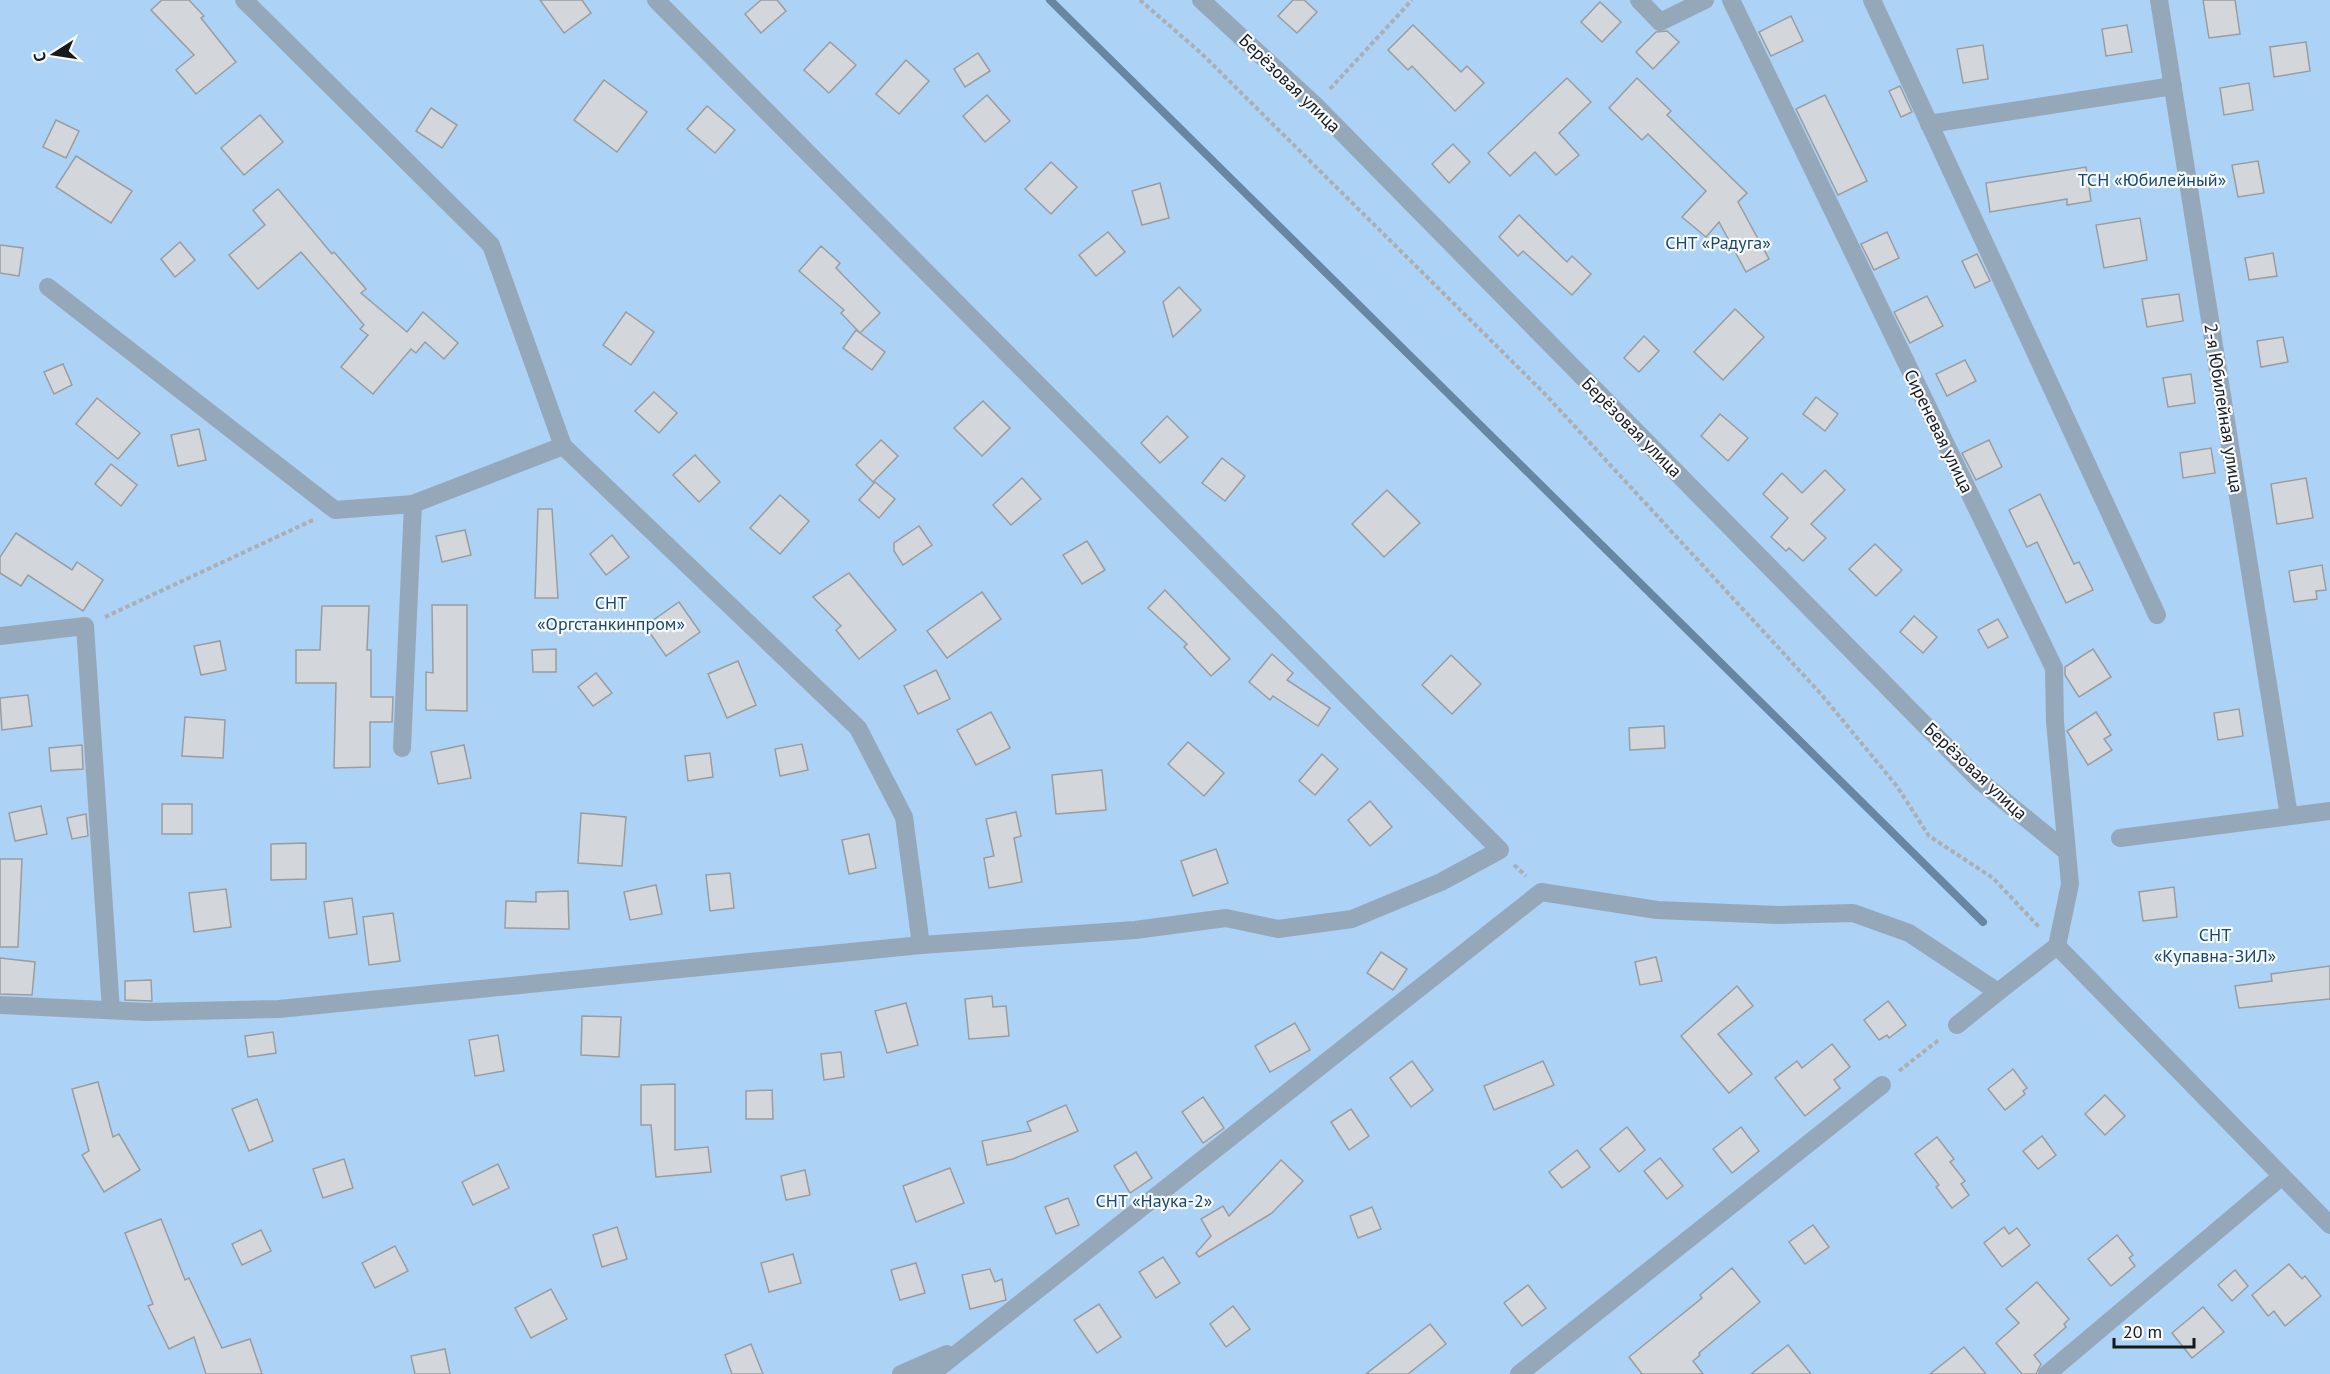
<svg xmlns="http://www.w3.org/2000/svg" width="2330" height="1374" font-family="'PT Sans',sans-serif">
<rect width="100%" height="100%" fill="#f8fbff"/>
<rect fill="#acd2f5" x="0" y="0" width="2330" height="1374"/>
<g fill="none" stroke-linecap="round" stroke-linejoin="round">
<path stroke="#6686a1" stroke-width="8" d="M1050 0 1983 922"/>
</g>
<g fill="#d3d6da" stroke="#9a9da0" stroke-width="1.5">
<path d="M162 0H189L204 16 201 18 236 62 196 94 176 70 194 55 151 10Z"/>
<path d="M540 0H582L591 13 564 33Z"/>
<path d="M761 0H777L786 11 761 33 745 14Z"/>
<path d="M1293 0H1304L1317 12 1297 33 1278 16Z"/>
<path d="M2203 0H2235L2240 34 2209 38Z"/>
<path d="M1600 2 1621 22 1602 42 1581 22Z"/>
<path d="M1791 16 1803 41 1771 56 1759 32Z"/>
<path d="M1413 25 1461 72 1467 66 1484 83 1455 111 1412 66 1408 70 1388 50Z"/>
<path d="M2127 25 2132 52 2106 56 2102 29Z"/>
<path d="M1667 31 1679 42 1653 69 1636 52 1656 32Z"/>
<path d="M830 42 856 65 829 93 804 70Z"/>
<path d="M2306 42 2310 71 2274 77 2270 47Z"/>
<path d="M1983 45 1988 79 1963 83 1957 49Z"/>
<path d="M978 53 990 71 965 87 954 69Z"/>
<path d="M906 60 929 81 899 114 876 94Z"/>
<path d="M1567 78 1591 102 1559 133 1579 155 1556 175 1535 152 1510 176 1488 153Z"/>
<path d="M1637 78 1671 111 1667 115 1747 193 1738 202 1769 259 1746 272 1719 222 1706 237 1682 217 1706 191 1648 134 1642 140 1609 108Z"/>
<path d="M604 80 647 112 617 152 574 120Z"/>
<path d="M2249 83 2253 110 2224 115 2220 88Z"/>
<path d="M1900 86 1912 112 1901 117 1889 91Z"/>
<path d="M987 95 1010 121 985 142 963 116Z"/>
<path d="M1825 95 1867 181 1838 195 1796 109Z"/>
<path d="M707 106 735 130 715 153 687 129Z"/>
<path d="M431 108 457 125 442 148 416 131Z"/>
<path d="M260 115 283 142 244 175 221 148Z"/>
<path d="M56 120 79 131 66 158 43 147Z"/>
<path d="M1453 144 1470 162 1449 183 1432 164Z"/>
<path d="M76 156 132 191 111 223 56 187Z"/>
<path d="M2258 161 2264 193 2238 197 2232 165Z"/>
<path d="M1051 162 1077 187 1051 214 1025 189Z"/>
<path d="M2086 167 2091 201 2067 205V199L1990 212 1986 183Z"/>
<path d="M1160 183 1169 218 1142 225 1132 191Z"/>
<path d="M278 189 332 254 334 252 366 289 361 293 407 332 423 312 458 343 444 359 425 342 416 353 411 349 373 394 341 367 368 335 360 329 364 325 301 252 258 289 229 255 265 225 253 210Z"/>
<path d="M1519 215 1567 262 1572 256 1591 274 1572 295 1523 251 1518 256 1499 237Z"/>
<path d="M2140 218 2147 260 2104 268 2096 225Z"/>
<path d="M1108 232 1125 252 1096 276 1079 255Z"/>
<path d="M1887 232 1899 258 1874 270 1861 244Z"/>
<path d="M180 242 195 260 175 277 161 259Z"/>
<path d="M0 245 23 248 19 276 0 273Z"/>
<path d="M821 246 840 263 836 268 880 313 860 333 841 313 844 310 799 271Z"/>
<path d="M2273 253 2277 276 2249 280 2245 258Z"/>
<path d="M1977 254 1990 281 1975 288 1962 261Z"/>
<path d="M1179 287 1201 310 1173 337 1163 302Z"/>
<path d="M2179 294 2183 321 2147 327 2142 299Z"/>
<path d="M1927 296 1943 326 1910 343 1894 312Z"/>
<path d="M1735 309 1764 337 1723 380 1694 352Z"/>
<path d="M626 312 654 332 631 365 603 345Z"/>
<path d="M856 330 885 352 872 370 843 348Z"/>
<path d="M1644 336 1659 351 1639 372 1624 358Z"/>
<path d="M2283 337 2288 362 2261 367 2257 341Z"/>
<path d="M1965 360 1976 381 1947 396 1936 374Z"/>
<path d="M63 364 72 385 54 394 44 372Z"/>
<path d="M2191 374 2195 403 2168 407 2163 378Z"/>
<path d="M654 392 677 413 659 433 635 411Z"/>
<path d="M1816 397 1838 414 1825 431 1803 414Z"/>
<path d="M97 398 140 433 118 459 76 424Z"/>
<path d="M983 401 1010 428 982 456 954 428Z"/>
<path d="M1720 414 1748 438 1728 461 1701 436Z"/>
<path d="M1167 416 1188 437 1160 463 1141 443Z"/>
<path d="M199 429 206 460 178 466 171 435Z"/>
<path d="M881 440 898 456 873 482 856 465Z"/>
<path d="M1989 440 2002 467 1976 480 1962 453Z"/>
<path d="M2211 448 2215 473 2183 478 2180 453Z"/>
<path d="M695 455 720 482 699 502 673 475Z"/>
<path d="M1222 458 1245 476 1225 501 1202 483Z"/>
<path d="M111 464 137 485 121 506 95 484Z"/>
<path d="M1825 470 1845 490 1811 524 1826 538 1803 561 1789 548 1786 551 1771 537 1788 518 1763 494 1782 473 1802 493Z"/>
<path d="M1022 478 1041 499 1011 525 993 505Z"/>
<path d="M2306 478 2313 518 2277 524 2271 484Z"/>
<path d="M875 482 895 499 879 518 859 500Z"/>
<path d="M1387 490 1420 523 1384 557 1352 524Z"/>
<path d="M2040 494 2074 564 2079 562 2093 590 2066 603 2037 542 2027 547 2009 510Z"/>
<path d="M780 495 809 521 780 554 750 528Z"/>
<path d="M538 509H552L558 598H535Z"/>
<path d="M919 526 932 545 903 565 894 551V543Z"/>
<path d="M465 530 471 555 442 562 436 536Z"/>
<path d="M16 533 72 570 77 562 103 580 83 611 28 575 21 586 0 573V557Z"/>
<path d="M612 535 629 557 606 575 590 554Z"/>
<path d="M1087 541 1105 570 1082 584 1063 555Z"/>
<path d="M1875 544 1902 570 1876 596 1849 569Z"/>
<path d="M2322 565 2326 590 2316 591 2317 599 2294 602 2289 571Z"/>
<path d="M849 573 896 630 859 659 836 630 841 626 813 597Z"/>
<path d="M1165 590 1230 659 1211 676 1184 647 1187 644 1148 608Z"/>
<path d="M982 592 1001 619 947 658 927 631Z"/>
<path d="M679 602 700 632 666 656 645 626Z"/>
<path d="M432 605H467V711L426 710V672L433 673Z"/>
<path d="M322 606H369L367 650H371V697H393L392 722H370V767L334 768 336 683H296V650H320Z"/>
<path d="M1914 616 1937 637 1923 653 1900 632Z"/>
<path d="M1998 619 2008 637 1988 648 1978 630Z"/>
<path d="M220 641 226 670 201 675 194 646Z"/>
<path d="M556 649V672H533L532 650Z"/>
<path d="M2093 649 2111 677 2079 697 2065 675V667Z"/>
<path d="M1272 654 1293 673 1287 680 1330 708 1318 726 1273 696 1270 700 1249 682Z"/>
<path d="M1451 655 1481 684 1452 714 1422 685Z"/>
<path d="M738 661 756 705 727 718 708 674Z"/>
<path d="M936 670 950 699 918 714 904 686Z"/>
<path d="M596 673 612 693 593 706 578 687Z"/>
<path d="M28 695 32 726 2 730 0 698Z"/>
<path d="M2239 709 2243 736 2218 740 2214 713Z"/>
<path d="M991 712 1010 748 976 765 957 730Z"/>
<path d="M2096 712 2111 735 2104 739 2112 750 2088 765 2067 731Z"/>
<path d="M185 717 225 720 223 758 182 756Z"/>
<path d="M1664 726 1665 748 1630 750 1629 728Z"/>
<path d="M1188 742 1224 773 1204 796 1168 764Z"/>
<path d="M802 744 808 770 780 776 775 749Z"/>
<path d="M82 745 83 769 51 771 49 748Z"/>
<path d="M464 745 471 778 438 784 431 752Z"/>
<path d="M710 753 713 777 688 781 685 756Z"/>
<path d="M1322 754 1338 769 1315 795 1299 781Z"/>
<path d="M1102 770 1106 810 1056 814 1052 775Z"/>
<path d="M1370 801 1392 827 1370 846 1348 820Z"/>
<rect x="162" y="804" width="30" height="30"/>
<path d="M41 806 47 834 15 841 9 813Z"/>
<path d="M1016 812 1021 836 1014 838 1022 882 989 888 984 858 994 856 986 819Z"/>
<path d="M581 813 626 817 622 866 578 863Z"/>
<path d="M86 814 88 836 72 839 67 818Z"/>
<path d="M869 834 876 868 849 874 842 840Z"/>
<path d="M306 843V879L271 880V844Z"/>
<path d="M1216 849 1228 883 1193 896 1181 861Z"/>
<path d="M0 859H22L18 947H0Z"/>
<path d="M730 873 734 908 710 911 706 875Z"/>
<path d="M656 885 662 914 630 920 624 892Z"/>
<path d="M2174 887 2177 917 2143 921 2139 892Z"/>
<path d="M226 889 231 927 194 932 189 893Z"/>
<path d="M568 891 569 929 505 928 506 901 536 902V892Z"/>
<path d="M352 898 357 934 329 938 324 902Z"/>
<path d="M393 913 400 961 369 965 363 917Z"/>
<path d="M1381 952 1407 969 1393 990 1367 973Z"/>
<path d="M1656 957 1662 981 1640 985 1635 962Z"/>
<path d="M0 958 35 962 32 995 0 994Z"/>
<path d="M2330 966V999L2239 1008 2235 986 2272 981 2271 974Z"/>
<path d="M151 980 152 1001 125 1000V981Z"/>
<path d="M1737 986 1753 1006 1718 1034 1752 1074 1729 1093 1681 1036Z"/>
<path d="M992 996 993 1007 1006 1006 1009 1036 969 1039 965 999Z"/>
<path d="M1888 1001 1906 1025 1889 1038 1887 1035 1879 1040 1864 1020Z"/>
<path d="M906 1003 918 1045 887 1053 875 1011Z"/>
<path d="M582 1016 621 1017 619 1057 581 1055Z"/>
<path d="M1295 1023 1310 1050 1270 1072 1255 1046Z"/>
<path d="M273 1032 276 1053 248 1057 245 1036Z"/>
<path d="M498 1035 504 1071 475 1076 469 1040Z"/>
<path d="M1832 1044 1850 1067 1834 1080 1840 1088 1805 1116 1775 1078 1797 1061 1802 1068Z"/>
<path d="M841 1052 844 1077 824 1080 821 1054Z"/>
<path d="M1412 1061 1433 1090 1411 1107 1390 1078Z"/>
<path d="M1543 1061 1554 1085 1494 1110 1484 1086Z"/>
<path d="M2013 1069 2027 1088 2023 1091 2025 1094 2005 1110 1988 1089Z"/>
<path d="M98 1082 113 1137 119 1134 140 1170 104 1192 82 1155 89 1151 72 1089Z"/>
<path d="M675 1084V1150L708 1147 711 1172 656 1177 651 1125H641V1085Z"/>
<path d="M772 1090 773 1119H746V1091Z"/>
<path d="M2105 1095 2125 1116 2105 1135 2085 1114Z"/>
<path d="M1203 1097 1224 1128 1203 1143 1182 1112Z"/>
<path d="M257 1099 273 1141 249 1151 232 1109Z"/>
<path d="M1066 1105 1078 1131 1013 1159 987 1165 982 1141 1031 1131 1027 1122Z"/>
<path d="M1351 1109 1369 1136 1349 1150 1331 1122Z"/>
<path d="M1627 1127 1645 1150 1619 1172 1600 1149Z"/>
<path d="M1741 1127 1759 1151 1732 1173 1713 1149Z"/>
<path d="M2042 1136 2056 1155 2038 1169 2023 1151Z"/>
<path d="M1937 1137 1954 1159 1950 1162 1965 1181 1961 1184 1969 1195 1952 1208 1936 1187 1939 1185 1915 1154Z"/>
<path d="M1577 1150 1590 1167 1562 1188 1549 1172Z"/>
<path d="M1136 1152 1152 1178 1130 1193 1114 1166Z"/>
<path d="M1660 1158 1683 1186 1667 1199 1644 1171Z"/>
<path d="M344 1159 353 1188 323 1198 313 1169Z"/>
<path d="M1281 1160 1303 1181 1272 1213 1199 1257 1196 1253 1211 1236 1201 1219 1223 1206 1229 1216Z"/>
<path d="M498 1164 509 1188 473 1205 462 1182Z"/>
<path d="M950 1168 964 1203 916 1222 903 1186Z"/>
<path d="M805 1170 810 1195 786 1200 781 1176Z"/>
<path d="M1068 1198 1079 1225 1056 1234 1045 1207Z"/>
<path d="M1372 1207 1381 1229 1358 1238 1350 1216Z"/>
<path d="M161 1219 185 1280 189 1278 222 1348 250 1339 262 1374H206L194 1337 169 1349 148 1306 153 1304 125 1233Z"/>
<path d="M1813 1225 1829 1247 1805 1264 1789 1242Z"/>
<path d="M617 1227 627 1259 602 1267 593 1235Z"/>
<path d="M2004 1227 2009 1234 2017 1228 2030 1245 2002 1267 1984 1243Z"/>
<path d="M261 1230 271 1251 242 1265 232 1244Z"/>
<path d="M2117 1235 2133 1255 2129 1258 2135 1266 2111 1286 2088 1259Z"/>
<path d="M395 1246 408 1271 375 1288 362 1263Z"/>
<path d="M793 1254 801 1283 769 1292 761 1263Z"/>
<path d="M1163 1257 1180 1283 1156 1298 1139 1272Z"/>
<path d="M916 1263 925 1293 900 1300 891 1270Z"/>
<path d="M2289 1264 2302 1279 2305 1276 2321 1296 2285 1326 2274 1311 2268 1316 2252 1295Z"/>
<path d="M1732 1268 1760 1302 1699 1353 1700 1355 1693 1361 1703 1374H1642L1629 1357 1702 1298 1700 1295Z"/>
<path d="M990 1269 995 1282 1002 1279 1006 1300 970 1309 962 1275Z"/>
<path d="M2235 1270 2248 1286 2232 1301 2218 1285Z"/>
<path d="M2037 1282 2069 1319 2064 1324 2066 1327 2034 1355 2041 1364 2036 1374H2022L1996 1343 2019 1323 2006 1309Z"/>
<path d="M1528 1285 1546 1308 1522 1326 1504 1303Z"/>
<path d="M551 1289 567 1319 531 1338 515 1308Z"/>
<path d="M1099 1304 1121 1337 1097 1353 1074 1320Z"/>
<path d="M1233 1306 1250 1329 1226 1347 1210 1324Z"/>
<path d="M2203 1307 2224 1332 2192 1358 2172 1333Z"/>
<path d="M1430 1324 1446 1344 1408 1374H1366Z"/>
<path d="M751 1344 763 1374H732L725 1355Z"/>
<path d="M1788 1345 1811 1374H1751Z"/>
<path d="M1964 1347 1986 1374H1930Z"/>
<path d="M445 1349 450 1374H415L411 1356Z"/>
</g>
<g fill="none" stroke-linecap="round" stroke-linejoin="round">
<g stroke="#acaeb1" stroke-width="4" stroke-dasharray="4.5 3" stroke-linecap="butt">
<path d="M1140 0 1201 53 1545 394 1821 694 1896 785 1929 836 1993 878 2039 927"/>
<path d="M1330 89 1412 0"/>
<path d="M105 617 313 520"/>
<path d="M1514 865 1526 876"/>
<path d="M1899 1071 1940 1039"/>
</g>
<g stroke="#95a8ba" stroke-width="18">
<path d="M244 0 491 245 563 446 858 728 904 817 921 945"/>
<path d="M1201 0 1315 105 1980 781 2066 851"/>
<path d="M1639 0 1660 22 1705 0"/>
<path d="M1731 0 2054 668 2055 722 2070 884 2057 946 2330 1225"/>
<path d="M1872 0 2157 615"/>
<path d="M2159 0 2289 816"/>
<path d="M1929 124 2173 86"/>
<path d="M48 287 335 510 413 504 563 446"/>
<path d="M0 636 85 626 111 1010"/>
<path d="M402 748 413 504"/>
<path d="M2120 838 2330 811"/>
<path d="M0 1005 146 1012 279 1009 921 945 1135 930 1226 918 1278 929 1352 919 1441 882 1500 850 656 0"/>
<path d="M1957 1025 1998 992"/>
<path d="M901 1374 947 1354"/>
<path d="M931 1374 1541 892 1657 910 1778 915 1853 913 1909 933 1998 992 2057 946"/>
<path d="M1519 1374 1882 1085"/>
<path d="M2047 1374 2282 1176"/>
</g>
</g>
<g text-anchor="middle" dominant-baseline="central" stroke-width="4.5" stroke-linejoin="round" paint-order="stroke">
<g font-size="18" fill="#17191a" stroke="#f8fbff">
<text transform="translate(1290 83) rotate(44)">Берёзовая улица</text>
<text transform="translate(2224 408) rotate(81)">2-я Юбилейная улица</text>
<text transform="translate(1632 427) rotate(45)">Берёзовая улица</text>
<text transform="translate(1939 431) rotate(64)">Сиреневая улица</text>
<text transform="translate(1976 771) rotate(43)">Берёзовая улица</text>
</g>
<g font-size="18" fill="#16476d" stroke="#f8fbff">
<text x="2152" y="179">ТСН «Юбилейный»</text>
<text x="1718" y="242">СНТ «Радуга»</text>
<text x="611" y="602">СНТ<tspan x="611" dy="21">«Оргстанкинпром»</tspan></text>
<text x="2215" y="934">СНТ<tspan x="2215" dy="21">«Купавна-ЗИЛ»</tspan></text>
<text x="1154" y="1200">СНТ «Наука-2»</text>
</g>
</g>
<g transform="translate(54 54) rotate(258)" stroke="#f8fbff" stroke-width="4.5" paint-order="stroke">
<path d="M0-4.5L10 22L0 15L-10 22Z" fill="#17191a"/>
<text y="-9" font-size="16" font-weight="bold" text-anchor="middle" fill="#17191a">С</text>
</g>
<path d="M2114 1338v9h80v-9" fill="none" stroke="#17191a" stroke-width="3"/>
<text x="2123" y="1338" font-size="18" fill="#17191a" stroke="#f8fbff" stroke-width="4.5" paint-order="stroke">20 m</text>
</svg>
